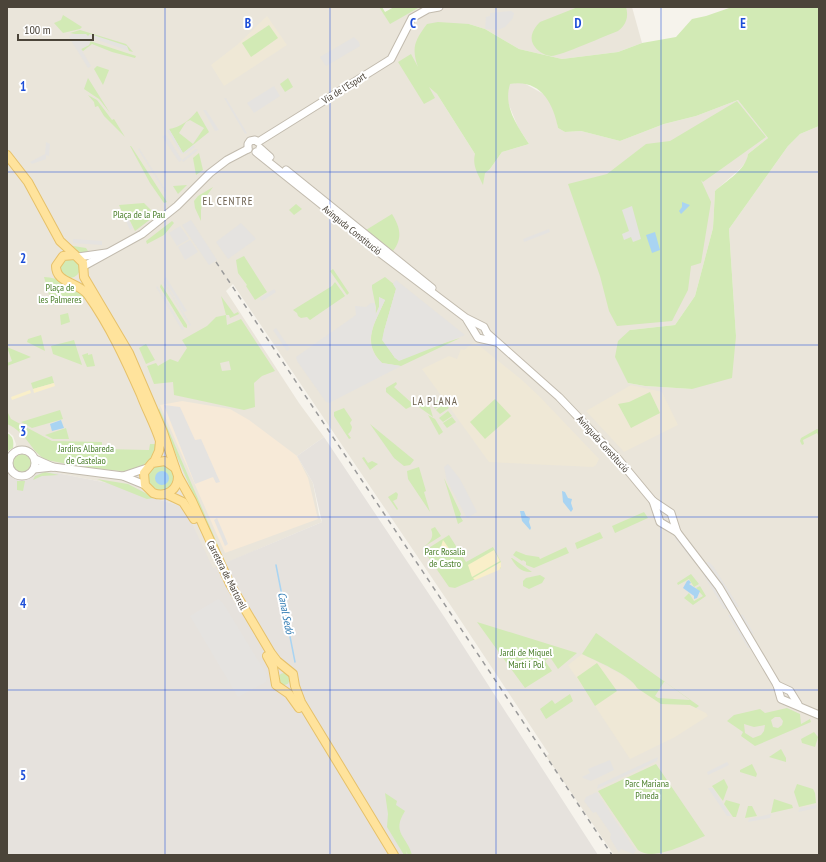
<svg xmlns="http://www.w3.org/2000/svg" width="826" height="862" font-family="'PT Sans Narrow',sans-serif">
<rect width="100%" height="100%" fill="#f6f3ec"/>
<path fill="#eae5da" d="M7 7H379L390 23 420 7H632L642 43 618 52 562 59 519 49 485 29 469 24 429 86 437 94 475 154 483 184 484 173 490 169 502 152 529 144 518 127 506 98 509 84 522 82 547 96 555 111 558 128 565 132 581 131 620 141 664 124 696 116 738 100 768 138 748 154 747 161 741 168 715 191 713 228 695 296 675 325 630 330 628 383 645 386 692 389 736 336 729 229 788 146 800 134 819 126V855H614L546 756 549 754 451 606 233 284 226 291 299 403 324 437 297 456 313 483 319 515 322 522 212 569 178 505 153 498 128 487 57 473 12 467 16 444 13 436 7 431Z"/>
<path fill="#f7ead8" d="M182 401 230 409 249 420 297 456 308 478 318 519 225 553 160 405Z"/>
<path fill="#e6e2dd" d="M324 437 445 618 598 855H7V466L57 473 128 487 153 498 178 505 189 517 213 568 322 522 313 483 297 456Z"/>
<g fill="#efe8d6">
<path d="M267 16 287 45 224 86 211 65 237 45Z"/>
<path d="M473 343H476L523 381 540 397 599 459 596 465 593 467 489 462 422 369 449 356 457 359 461 349 464 350Z"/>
<path d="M631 385 662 392 678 425 624 452 586 411Z"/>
<path d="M582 654 621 674 661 704 690 705 706 713 708 716 675 737 630 759 568 665Z"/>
</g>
<g fill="#d2eab5" fill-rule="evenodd">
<path d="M379 7H382L385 12 394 7H420L390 24Z"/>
<path d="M578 7H626C629 17 626 25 618 31 607 35 558 57 551 56 543 55 537 51 533 44 529 36 534 28 540 22Z"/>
<path d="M732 7H819V126L800 134 788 146 729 229 736 336 732 378 692 389 645 386 628 383 615 357 618 341 630 330 675 325 695 296 713 228 715 191C726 181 746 170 748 154L768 138 738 100 696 116 664 124 620 141 581 131 565 132 558 128C553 102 540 79 510 84 503 107 517 125 529 144L502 152 490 169 485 173 483 185C478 174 472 166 475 154L437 94 429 87 435 98 424 104 398 62 411 54 418 67C411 48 415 40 427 24L438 22 469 24 485 29 519 49 562 59 618 52 642 43 676 37 692 19 706 16Z"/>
<path d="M63 15 82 27 80 29 63 33 54 23 61 20Z"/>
<path d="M269 25 278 38 251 57 242 43Z"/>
<path d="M80 30 126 44 133 52 129 51 126 47 93 36 90 37 70 33Z"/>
<path d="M90 41 136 56 135 58 112 52 92 44 83 51 81 49 89 45Z"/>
<path d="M97 66 109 70 103 85 94 69Z"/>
<path d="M88 78 110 113 99 99 84 89Z"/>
<path d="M288 78 293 87 285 92 280 84Z"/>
<path d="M88 95 97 100 112 120 114 119 125 137 104 116 98 106 95 107 94 102Z"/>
<path d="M737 101 766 137 703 182 701 180 711 202 701 263 691 266 688 290 672 321 617 326 609 311 600 276 568 184 607 174 646 144 670 141Z"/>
<path d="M197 111 209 132 183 153 169 129C179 128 190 120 197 111ZM190 120 204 128 193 144 179 133 186 122Z"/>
<path d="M130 146H131L167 202 164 203 150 183Z"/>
<path d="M199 153 203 170 196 175 193 158Z"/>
<path d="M187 185 178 194 173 186Z"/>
<path d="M213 187 203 201 201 210V221L195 208 194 201 198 196Z"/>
<path d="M144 203 156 215 135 231 125 211 122 212 119 205Z"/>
<path d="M296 204 302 209 294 215 289 210Z"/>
<path d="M392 214C400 227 403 238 393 251L366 230Z"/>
<path d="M172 221 174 223 164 235 147 244 146 241Z"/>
<path d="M67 245 86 248 90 254 77 252Z"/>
<path d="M244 256 267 292 255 300 246 286 247 285 238 273 236 260Z"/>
<circle cx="70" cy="268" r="10"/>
<path d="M333 269 349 293 347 295 330 271Z"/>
<path d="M44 277C59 277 73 287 84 295V299L52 305Z"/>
<path d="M385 277 396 286V289L384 331 383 340 395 358 460 338 401 366 382 363C361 342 375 323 385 300L379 297V307L375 315 376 308 372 288V285Z"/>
<path d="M335 282 345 296 310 320 307 317 301 318 298 316 297 313 293 310 332 286Z"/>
<path d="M161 284 187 325V328L184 327 160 287Z"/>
<path d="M221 296 234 314 238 312 239 314 230 318 229 315H226L227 325 241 319 275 371 262 376 254 383 255 407 244 410 174 395 173 382 154 384 147 366 156 363 158 366 170 359 178 362 187 348 182 340 207 326 216 317 226 315ZM229 361 231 370 222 371 220 363Z"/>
<path d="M68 313 70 322 61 325 60 315Z"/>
<path d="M41 335 45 351 27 342 28 339Z"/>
<path d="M74 340 82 365 53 354 51 346Z"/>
<path d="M146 344 155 360 146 364 139 348Z"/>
<path d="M7 347 31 357 7 366V363L12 361Z"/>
<path d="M88 353V355L92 354 95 366 87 367 82 355Z"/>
<path d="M52 376 54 383 33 389 31 383Z"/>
<path d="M396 382 397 384 394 387 414 405 406 409 386 392V388Z"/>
<path d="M650 392 660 413 631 428 618 404 629 402Z"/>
<path d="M441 398 445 402 435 409 432 404Z"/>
<path d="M495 399 511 416 485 439 470 422Z"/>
<path d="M423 401 425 407 429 404 433 417 416 405Z"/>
<path d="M445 403 449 408 440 414 436 410Z"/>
<path d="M159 408 220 550 218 551 158 413Z"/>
<path d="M344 408 352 420 350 423 352 427 351 431 348 434 351 438 349 439 334 416V412Z"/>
<path d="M60 410 63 419 32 428 21 422Z"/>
<path d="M7 411 11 419 52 441 102 442V449L149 450 150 444H158C154 454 150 463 139 467 135 469 129 471 124 471 114 471 53 463 45 459 30 451 28 433 7 424Z"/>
<path d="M448 411 452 416 443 422 439 418Z"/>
<path d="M428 415 435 419 443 432 439 435Z"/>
<path d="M452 417 456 422 447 428 443 423Z"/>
<path d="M370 424 414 460 410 465 404 466 394 458Z"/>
<path d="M66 428 69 439H53L45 435Z"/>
<path d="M817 429 819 430V437L817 433 803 440 804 444 802 445 800 441 801 438Z"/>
<path d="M7 433C13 436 14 441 13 448L8 451Z"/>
<circle cx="22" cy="463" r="9"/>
<path d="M364 457 368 463 372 461 378 464 370 470 362 458Z"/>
<circle cx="161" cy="477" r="13"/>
<path d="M419 467 426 491 424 492 430 512 408 479 407 471Z"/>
<path d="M45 472 59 475 42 476 33 480 35 476Z"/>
<path d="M444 478 461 514 460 516 463 521 458 524Z"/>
<path d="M97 479 128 484 155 498 147 499Z"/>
<path d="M17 481H25L23 491 17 490Z"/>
<path d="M396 492 398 494 397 499 393 501 398 509 397 510 388 497Z"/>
<path d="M644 512 648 518 615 533 612 526Z"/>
<path d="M435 527 441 536 422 548C429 543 435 538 431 529Z"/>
<path d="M600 532 603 538 577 549 575 543Z"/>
<path d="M449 535 466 562 493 547 501 562V568L455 588 449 587 424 551Z"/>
<path d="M566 547 569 553 534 568 526 565V562L523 560 522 561 513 555 516 551 526 555 539 557 540 559Z"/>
<path d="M511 558H512L532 572C522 573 516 567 511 558Z"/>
<path d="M691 574 699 584 694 587 689 579 678 585 677 583Z"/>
<path d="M540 575 545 578 542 583 529 589 523 586V581L526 578Z"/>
<path d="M700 586 706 596 693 605 684 598 689 593 694 601 703 596 696 588Z"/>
<path d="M477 622 577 653 558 669 550 657 545 661 552 671 525 688Z"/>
<path d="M596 633 699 706 696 708 690 705 661 704 637 688C631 675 594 660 582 654ZM664 682H665L690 700 658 698 655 696Z"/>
<path d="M597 663 617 691 595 706 577 677Z"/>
<circle cx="284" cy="679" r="6"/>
<path d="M570 694 573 701 546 719 540 709 552 700 555 704Z"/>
<path d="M787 708 800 714 801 724 810 719 811 722 755 746 741 736 743 732 727 721 734 715 760 709 765 713ZM775 717H780L783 721 782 725 778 728 773 727 771 720ZM744 724 754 727 765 725 764 731 761 735 753 738 745 733Z"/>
<path d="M814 732 818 737 815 747 802 743 801 739Z"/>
<path d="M781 749 786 758V762L769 757Z"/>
<path d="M656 764 705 836C688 843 654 862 638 850L598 791Z"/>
<path d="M752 764 757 774 756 777 740 772V770Z"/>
<path d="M724 779 728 787 723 801 712 786Z"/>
<path d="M797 784 813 789 815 793 816 803 799 807 794 792Z"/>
<path d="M385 793 397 801 396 805 405 811C391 833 407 836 412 855H408L406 851 407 855H404L387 827 388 814Z"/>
<path d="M774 799 792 805 793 808 771 813Z"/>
<path d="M726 800 740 804 736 817H733L724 804Z"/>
<path d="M748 806H752L757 816 745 818Z"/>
</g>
<g fill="#f9efc9">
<path d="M54 383 55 386 34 393 33 389Z"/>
<path d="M30 390 31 393 12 400 11 397Z"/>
<path d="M443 540 455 557 441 552 440 550Z"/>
<path d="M494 550 500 561 472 577 468 565Z"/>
<path d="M501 562V567L499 570 475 580 473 578Z"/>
</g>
<g fill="#e5e3e0">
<path d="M511 11 514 13 513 18 505 27 498 30 485 29 486 17 490 16V13Z"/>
<path d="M72 34H86L88 36 90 34 127 46 129 51 92 38 89 45 81 49 91 66 88 68 69 37Z"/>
<path d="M354 37 359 42 360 46 326 66 320 57Z"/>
<path d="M274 86 280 96 254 113 247 103Z"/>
<path d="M224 98H226L247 133 245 134Z"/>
<path d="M203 110H206L219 130 215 131Z"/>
<path d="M169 129 183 153 194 145 195 147 185 154 184 153 182 154 167 131Z"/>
<path d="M166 135 182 160 196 149 198 150 183 162 182 160 179 162 162 136Z"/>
<path d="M46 142 50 144 49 156 46 155V159L32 164 30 162 45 154Z"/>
<path d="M139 148 166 191 165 192 138 149Z"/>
<path d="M632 206 641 239 633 242 631 237 624 240 622 234 629 231 622 210Z"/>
<path d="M125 211 133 228 130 230 122 212Z"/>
<path d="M191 220 217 260 209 265 182 225Z"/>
<path d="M241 223 256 239 228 259 216 242Z"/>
<path d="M180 226 189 239 177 246 169 233Z"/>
<path d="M549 229 550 232 524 242 523 239Z"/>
<path d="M73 239 102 241V245L73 243Z"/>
<path d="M190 240 198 252 185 260 178 247Z"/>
<path d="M166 277 187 311 184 312 164 279Z"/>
<path d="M396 280 465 335 399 361 395 358 382 340 384 331 396 289 393 284Z"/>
<path d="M164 281 191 325 190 326 163 282Z"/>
<path d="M157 286 184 329 182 330 156 287Z"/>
<path d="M274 289 276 292 262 301 260 298Z"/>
<path d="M379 297 385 300 373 326 370 340 372 349 376 357 382 363 401 366 329 403 326 402 297 361 296 357 356 315 355 306 366 307 371 303H375L376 315 379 307Z"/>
<path d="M276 328 290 349 287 351 273 330Z"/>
<path d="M164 405 180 407 195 440 201 439 220 482 216 483 213 477 195 484Z"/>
<path d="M448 464 460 479 477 512 467 518 447 481 444 467Z"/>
<path d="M217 518 228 544 225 546 214 520Z"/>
<path d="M674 537H678L698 562H694Z"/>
<path d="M705 562H709L713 566 739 607H735Z"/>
<path d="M703 574H707L729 609H724Z"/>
<path d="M218 599 223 603 267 675 266 682 238 697 190 616Z"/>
<path d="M739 614 743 615 754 634 750 633Z"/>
<path d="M728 615H733L753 649 748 648Z"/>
<path d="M658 757 657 761 597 789 598 785Z"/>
<path d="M610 760 614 770 591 781 583 778 582 777 590 773 588 769Z"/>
<path d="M727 762 729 765 708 775 707 772Z"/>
<path d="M708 788H713L731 816H727Z"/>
<path d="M597 792 615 820 636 851 633 854 621 849 619 853 610 838 611 834 596 812 593 813 584 801 586 797Z"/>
<path d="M817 805 816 808 798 812 800 808Z"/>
<path d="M771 814 770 818 748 822 749 819Z"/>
</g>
<g fill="#a9d4f2">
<path d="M682 202 690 205 681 214 679 211 682 207Z"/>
<path d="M655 232 660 250 652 253 646 235Z"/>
<path d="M61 420 64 428 52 431 50 424Z"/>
<circle cx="162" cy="478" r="7"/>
<path d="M562 491 565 492 568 498 572 499 571 503 573 509 571 512 563 502Z"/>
<path d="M520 511H524L526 516 530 518 529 522 531 528 530 530 522 521Z"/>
<path d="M689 580 691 583 689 584 700 591 697 598 694 599V596L683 588 687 581Z"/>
</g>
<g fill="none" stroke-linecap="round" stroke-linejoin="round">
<path stroke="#a9d4f2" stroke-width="1.5" d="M276 565 295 662"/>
<defs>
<g id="minor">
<path d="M258 142 391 59 412 18 428 9 439 7"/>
<path d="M260 148 270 157"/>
<path d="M248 149V144L250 141 255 140 258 142"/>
<path d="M256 152 356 232 360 238 466 318 484 327 487 333"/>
<path d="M286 170 432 288"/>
<path d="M78 257 106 253"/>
<path d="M84 266 142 234 177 206 210 173 227 160 248 149"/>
<path d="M467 320 478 338 496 342"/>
<path d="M487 333 559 397 619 460 653 501 671 513 677 532 719 587 777 685 781 699 819 715"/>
<circle cx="22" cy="463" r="13"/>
<path d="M35 459 53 467"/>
<path d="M34 469 53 467 123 476 145 485"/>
<path d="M123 476 147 468"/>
<path d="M653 501 660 522 677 532"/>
<path d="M777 685 790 691 798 704"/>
</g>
<g id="major">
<path d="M7 155 28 182 60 241 75 255"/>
<path d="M154 462 159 451 160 441C155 425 147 411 141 395 126 361 110 326 88 295 78 281 56 284 56 266L63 256 75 255 83 263 84 277 129 353 163 432 178 476 192 501 230 584 271 653 277 661 293 674 295 686 301 702 394 855"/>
<path d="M175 468 165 461 152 463 144 473 145 485 153 493C166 498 178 490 178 476"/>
<path d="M166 494 183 502 194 519"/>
<path d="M267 656 273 667 276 685 289 694 299 708"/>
</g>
</defs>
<use href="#minor" stroke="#c2bbae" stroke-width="9"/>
<use href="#major" stroke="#e6c16a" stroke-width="10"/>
<use href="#minor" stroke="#fff" stroke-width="7"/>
<use href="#major" stroke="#ffe39c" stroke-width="8"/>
<path stroke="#9a9a9a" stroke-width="1.5" stroke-dasharray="5 5" stroke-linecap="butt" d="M216 262 612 855"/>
</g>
<path fill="none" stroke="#1d4ed8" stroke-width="1" stroke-opacity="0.55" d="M165 7V855M330 7V855M496 7V855M661 7V855M7 172H819M7 345H819M7 517H819M7 690H819"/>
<g text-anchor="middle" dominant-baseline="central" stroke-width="4" stroke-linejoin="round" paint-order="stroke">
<g font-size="10" fill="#4b4439" stroke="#fff">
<text transform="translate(344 88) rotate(-32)">Via de l'Esport</text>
<text transform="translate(352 230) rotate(39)">Avinguda Constitució</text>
<text transform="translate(603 444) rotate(48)">Avinguda Constitució</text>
<text transform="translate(227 575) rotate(63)">Carretera de Martorell</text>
</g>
<g font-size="10" fill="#4a7f2a" stroke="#fff">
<text x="139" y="214">Plaça de la Pau</text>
<text x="60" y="287">Plaça de<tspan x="60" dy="12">les Palmeres</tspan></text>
<text x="86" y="448">Jardins Albareda<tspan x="86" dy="12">de Castelao</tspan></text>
<text x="445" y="551">Parc Rosalia<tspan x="445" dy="12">de Castro</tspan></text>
<text x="526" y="652">Jardí de Miquel<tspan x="526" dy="12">Martí i Pol</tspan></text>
<text x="647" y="783">Parc Mariana<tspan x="647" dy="12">Pineda</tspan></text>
</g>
<g font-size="11" letter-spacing="1" fill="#6e6250" stroke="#fff">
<text x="228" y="201">EL CENTRE</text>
<text x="435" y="401">LA PLANA</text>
</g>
<g font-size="11" font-style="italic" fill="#2e7ab2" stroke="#fff">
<text transform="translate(286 613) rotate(79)">Canal Sedó</text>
</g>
</g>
<g font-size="13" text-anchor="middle" font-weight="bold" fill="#1d4ed8" stroke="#fff" stroke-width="4" stroke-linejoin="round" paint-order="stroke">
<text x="248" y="28">B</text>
<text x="413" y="28">C</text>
<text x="578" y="28">D</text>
<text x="743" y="28">E</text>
<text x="23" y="91">1</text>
<text x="23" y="263">2</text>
<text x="23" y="436">3</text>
<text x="23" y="608">4</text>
<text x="23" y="780">5</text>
</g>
<rect width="826" height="862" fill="none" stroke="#4b4439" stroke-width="16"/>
<path d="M18 34v6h75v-6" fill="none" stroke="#4b4439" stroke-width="2"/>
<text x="24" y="34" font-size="12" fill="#4b4439" stroke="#ffffff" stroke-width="3" paint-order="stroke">100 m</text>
</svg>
